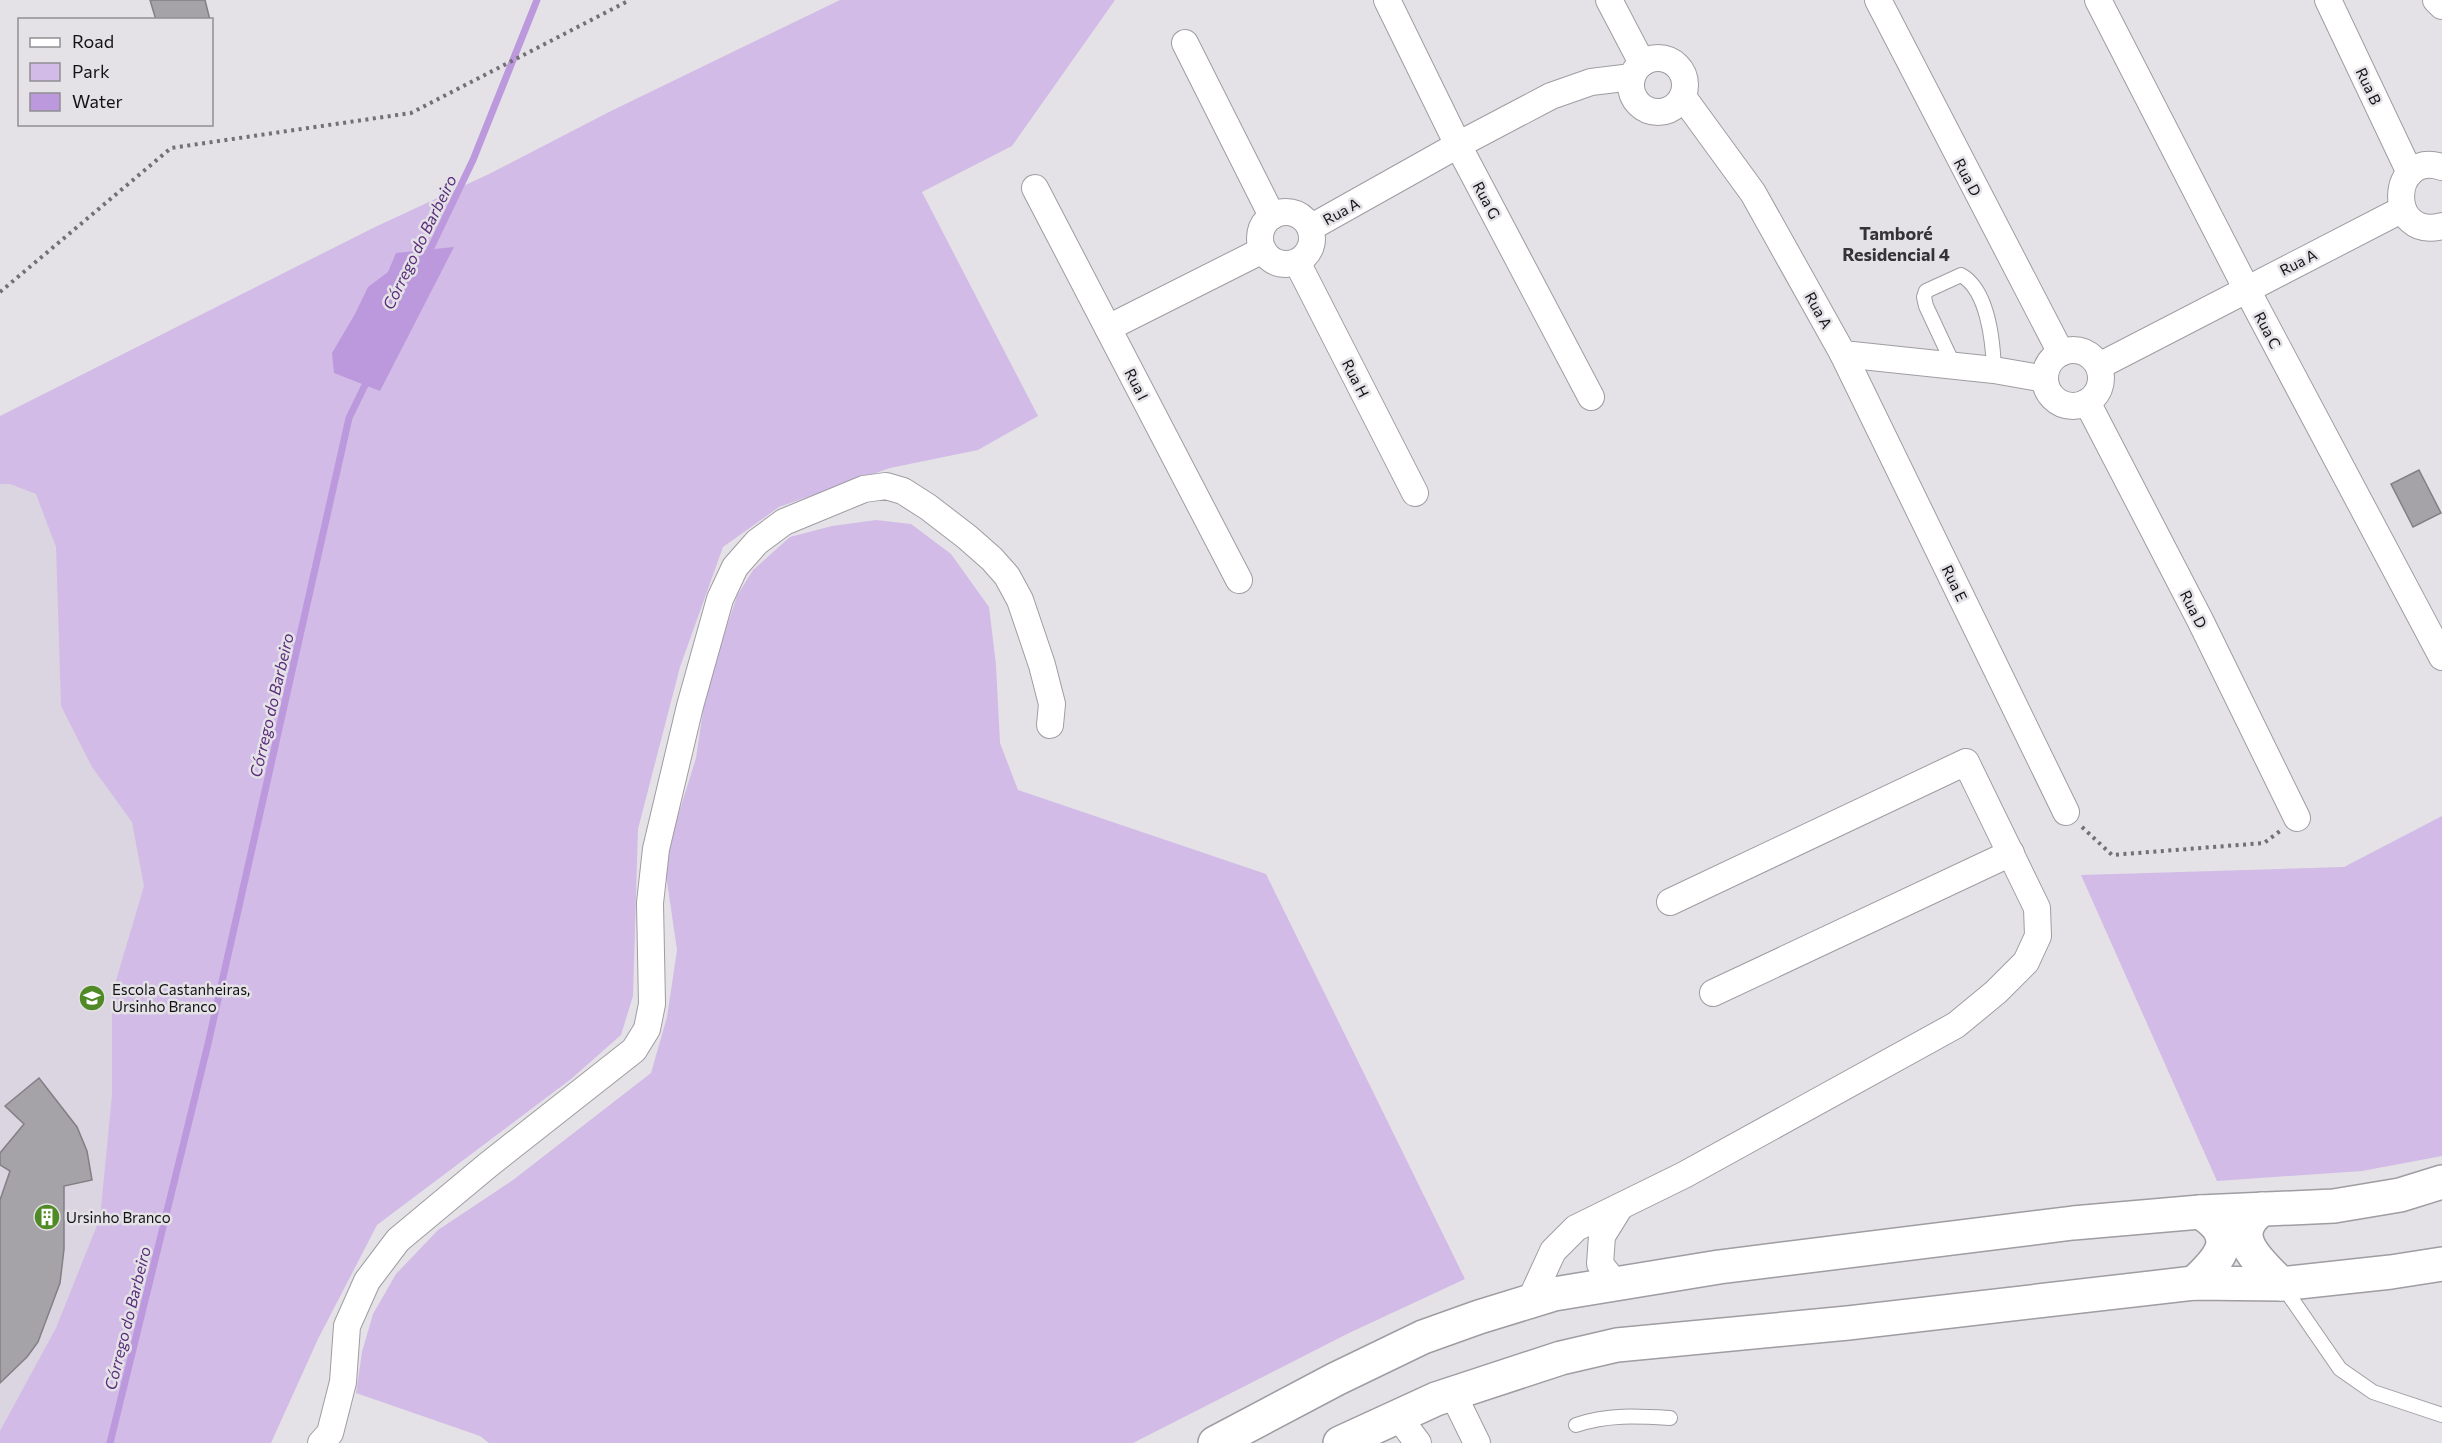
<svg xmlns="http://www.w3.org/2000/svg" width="2442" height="1443" font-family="Commissioner,sans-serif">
<rect width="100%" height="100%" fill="#e4e2e7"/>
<path fill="#dbd5e1" d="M242 303 145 1183 0 1443V425Z"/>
<g fill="#d2bbe7">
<path d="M840 0H1115L1012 146 922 192 1038 416 978 450 890 468 779 507 723 547 680 667 638 829 633 996 621 1035 571 1079 377 1225 318 1339 271 1443H0V1431L56 1328 100 1218 112 1095V994L144 886 132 822 92 767 61 706 56 547 36 494 10 484H0V416L373 228 489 174 609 112Z"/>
<path d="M876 520 911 524 951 554 989 607 996 665 1000 743 1018 790 1266 874 1465 1279 1349 1333 1133 1443H489L480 1436 356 1393 362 1352 373 1314 396 1274 438 1230 513 1180 651 1073 667 1017 677 950 664 861 696 758 707 685 737 596 753 570 790 537 832 526Z"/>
<path d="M2442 816V1156L2362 1171 2217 1181 2081 875 2344 867Z"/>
</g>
<path fill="#bc99dc" d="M454 247 380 391 334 373 332 353 355 314 368 287 388 272 396 253Z"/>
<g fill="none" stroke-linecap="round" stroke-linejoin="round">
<g stroke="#bc99dc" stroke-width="7">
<path d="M427 256 473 160 537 0"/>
<path d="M110 1443 208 1044 349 418 368 379"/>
</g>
</g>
<g fill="#a5a2a8" stroke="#827f85" stroke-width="1.5">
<path d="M150 0H205L210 20H156Z"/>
<path d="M2419 470 2441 513 2413 527 2391 484Z"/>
<path d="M39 1078 77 1127 87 1151 92 1180 64 1186V1249L60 1283 38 1342 27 1357 0 1383V1200L10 1171 0 1165V1153L24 1124 5 1106Z"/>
</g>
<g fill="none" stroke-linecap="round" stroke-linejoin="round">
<defs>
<g id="service">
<path d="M1954 366 1926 306 1924 297 1926 291 1961 275C1988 290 1993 342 1994 370"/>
<path d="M2282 1285 2340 1369 2373 1392 2442 1415"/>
<path d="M1576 1425C1607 1414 1638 1416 1670 1418"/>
</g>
<g id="minor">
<path d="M1387 0 1458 145 1591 397"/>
<path d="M1609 0 1642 63"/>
<path d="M1878 0 2061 353"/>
<path d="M2098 0 2246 288 2442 657"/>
<path d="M2328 0 2410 173"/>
<path d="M2436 0 2442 6"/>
<path d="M1185 43 1272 216"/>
<circle cx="1658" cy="85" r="27"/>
<path d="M1683 97 1753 193 1843 354 1994 370 2045 379"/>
<path d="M2442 167C2389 150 2386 241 2442 226"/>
<path d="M1035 188 1239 580"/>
<circle cx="1286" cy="238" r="26"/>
<path d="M1310 228 1458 145 1551 96 1591 82 1632 77"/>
<path d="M1297 262 1415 493"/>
<path d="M1108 328 1263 250"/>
<circle cx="2073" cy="378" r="28"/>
<path d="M1843 354 2066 812"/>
<path d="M2099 366 2403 209"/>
<path d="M2087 402 2200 620 2297 818"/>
<path d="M1713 993 2011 853"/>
<path d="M1615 1283 1600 1264 1602 1236 1620 1207"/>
<path d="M1530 1301 1553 1251 1576 1228 1684 1175 1956 1025 1996 992 2026 962 2038 936 2037 908 1966 762 1670 902"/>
<path d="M1453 1394 1477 1443"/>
<path d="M1397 1415 1418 1443"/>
<path d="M321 1443 330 1433 343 1382 347 1326 367 1281 398 1240 488 1165 634 1050 647 1029 652 1004 650 903 656 849 690 706 720 599 735 567 757 542 784 522 864 489 886 486 903 491 928 507 967 537 992 559 1007 576 1020 600 1042 665 1052 704 1050 725"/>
</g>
<g id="secondary">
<path d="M2262 1209C2226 1236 2259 1261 2281 1284"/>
<path d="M2194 1283C2221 1258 2240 1237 2200 1212"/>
<path d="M1215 1443 1336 1379 1423 1337 1479 1317 1554 1294 1719 1267 2073 1223 2200 1212 2334 1206 2400 1195 2442 1182"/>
<path d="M1340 1443 1436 1399 1561 1358 1617 1345 1848 1323 2194 1283 2281 1284 2391 1272 2442 1264"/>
</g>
</defs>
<use href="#service" stroke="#9f9ca2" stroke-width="16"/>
<use href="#minor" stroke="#9f9ca2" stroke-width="28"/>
<use href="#secondary" stroke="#9f9ca2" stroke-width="36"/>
<g stroke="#727074" stroke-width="4" stroke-dasharray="3 4.5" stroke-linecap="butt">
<path d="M0 292 171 148 411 113 630 0"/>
<path d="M2082 827 2112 855 2264 843 2280 831"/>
</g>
<use href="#service" stroke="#fff" stroke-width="14"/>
<use href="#minor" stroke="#fff" stroke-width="26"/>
<use href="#secondary" stroke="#fff" stroke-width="33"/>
</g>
<defs>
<symbol id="school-disc" viewBox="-11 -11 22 22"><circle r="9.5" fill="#508a27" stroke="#e4e2e7"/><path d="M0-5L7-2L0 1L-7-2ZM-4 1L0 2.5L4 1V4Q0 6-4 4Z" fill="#fff"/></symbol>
<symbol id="building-disc" viewBox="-11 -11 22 22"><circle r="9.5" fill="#508a27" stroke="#e4e2e7"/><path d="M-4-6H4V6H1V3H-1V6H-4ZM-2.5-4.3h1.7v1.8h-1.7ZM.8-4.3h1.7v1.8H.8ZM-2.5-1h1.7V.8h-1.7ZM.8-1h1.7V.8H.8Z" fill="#fff"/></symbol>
</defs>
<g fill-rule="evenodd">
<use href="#school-disc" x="77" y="983" width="30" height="30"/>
<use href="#building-disc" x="32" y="1202" width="30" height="30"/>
</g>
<g text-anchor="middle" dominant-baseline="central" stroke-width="5" stroke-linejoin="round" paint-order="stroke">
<g font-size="15" fill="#131214" stroke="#e4e2e7">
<text transform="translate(2369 86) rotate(65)">Rua B</text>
<text transform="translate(1968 177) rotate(62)">Rua D</text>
<text transform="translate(1487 200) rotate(62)">Rua G</text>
<text transform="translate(1341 211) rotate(-29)">Rua A</text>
<text transform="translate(2298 262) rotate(-27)">Rua A</text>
<text transform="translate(1819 310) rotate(61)">Rua A</text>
<text transform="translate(2268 330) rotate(62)">Rua C</text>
<text transform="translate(1356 378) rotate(63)">Rua H</text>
<text transform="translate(1137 384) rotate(63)">Rua I</text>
<text transform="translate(1955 583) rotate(64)">Rua E</text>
<text transform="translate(2194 609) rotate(63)">Rua D</text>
</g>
<g font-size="15" fill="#131214" stroke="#e4e2e7" text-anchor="start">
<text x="112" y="989">Escola Castanheiras,<tspan x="112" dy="17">Ursinho Branco</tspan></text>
<text x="66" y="1217">Ursinho Branco</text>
</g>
<g font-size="16" font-style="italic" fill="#5a2c7b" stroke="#e4e2e7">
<text transform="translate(419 242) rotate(-64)">Córrego do Barbeiro</text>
<text transform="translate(271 705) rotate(-77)">Córrego do Barbeiro</text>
<text transform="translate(127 1318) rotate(-76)">Córrego do Barbeiro</text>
</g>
<g font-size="18" font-weight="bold" fill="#353337" stroke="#e4e2e7">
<text x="1896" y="233">Tamboré<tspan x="1896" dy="21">Residencial 4</tspan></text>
</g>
</g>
<rect x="18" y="18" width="195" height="108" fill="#e4e2e7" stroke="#908f93" stroke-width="1.5"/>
<rect x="30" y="38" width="30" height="9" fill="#ffffff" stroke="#908f93" stroke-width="1.5"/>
<text x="72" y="48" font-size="18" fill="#131214">Road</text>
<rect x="30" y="63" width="30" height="18" fill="#d2bbe7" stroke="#908f93" stroke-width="1.5"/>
<text x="72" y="78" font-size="18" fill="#131214">Park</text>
<rect x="30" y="93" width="30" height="18" fill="#bc99dc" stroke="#908f93" stroke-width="1.5"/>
<text x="72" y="108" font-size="18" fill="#131214">Water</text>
</svg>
